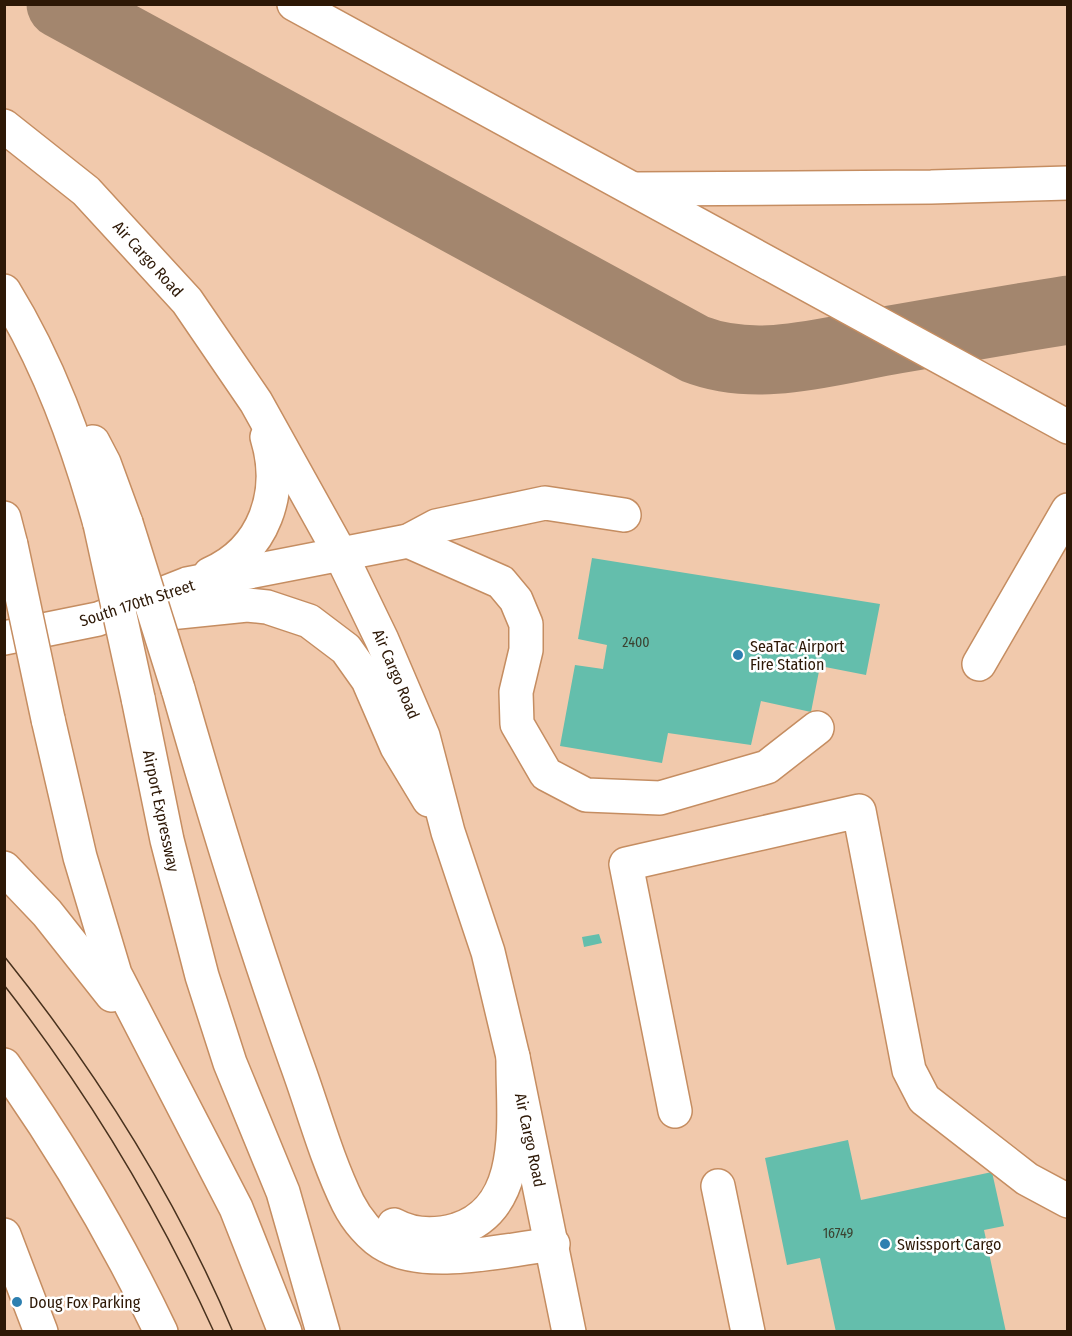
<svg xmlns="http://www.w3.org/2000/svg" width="1072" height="1336" font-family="'Fira Sans Condensed',sans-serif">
<rect width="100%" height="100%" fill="#fdd9bd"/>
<path fill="#f1c9ac" d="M5 5H1067V1331L5 1332Z"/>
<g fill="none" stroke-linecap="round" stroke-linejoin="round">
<path stroke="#a3866e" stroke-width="69" d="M61 4 695 349C759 374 832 350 897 339 954 329 1011 319 1068 310"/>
</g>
<g fill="#64beac">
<path d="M592 558 880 604 866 675 820 666 811 712 761 701 751 745 668 733 662 763 560 746 575 665 603 669 607 645 578 639Z"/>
<path d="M599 934 602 943 584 947 582 937Z"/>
<path d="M848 1140 861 1200 992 1172 1004 1226 984 1230 1006 1332H836L820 1258 787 1265 765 1158Z"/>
</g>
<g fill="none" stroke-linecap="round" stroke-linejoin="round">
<defs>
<g id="minor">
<path d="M294 4 1068 427"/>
<path d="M4 126 86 191 187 301 256 402 340 553 382 640 423 736 448 832 488 952 513 1057 569 1332"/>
<path d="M637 189 931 187 1068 183"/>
<path d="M408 541 501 582 516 600 526 624V650L516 692 517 724 546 774 586 795 660 798 767 767 817 728"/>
<path d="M210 574C265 550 284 492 267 437"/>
<path d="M130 617 247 605 267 607 309 621 346 649 368 680 397 747 429 800"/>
<path d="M4 638 98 619 187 584 408 541 436 526 545 503 624 515"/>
<path d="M979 664 1068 510"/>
<path d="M675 1111 626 864 859 811 909 1070 924 1099 1027 1179 1068 1201"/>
<path d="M718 1186 748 1332"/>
<path d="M4 1235 41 1332"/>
</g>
<g id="highway">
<path d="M4 291C49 364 77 442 100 524"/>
<path d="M93 442 104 463 126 523"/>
<path d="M4 518 11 545"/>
<path d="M178 689C214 815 252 939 296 1062 313 1108 326 1158 348 1203 356 1219 371 1238 387 1246 427 1269 507 1250 553 1244"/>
<path d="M138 698 167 840 202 976 230 1063 283 1192 323 1332"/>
<path d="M48 719 80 857 115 974 236 1208 285 1332"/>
<path d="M4 868 47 913 112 995"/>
<path d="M4 1065C64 1150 116 1238 161 1332"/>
<path d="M394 1225C414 1236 434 1236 456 1230 528 1208 512 1114 513 1057"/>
</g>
</defs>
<use href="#minor" stroke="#c58d61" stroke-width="36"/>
<use href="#highway" stroke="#c58d61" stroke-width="36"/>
<use href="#minor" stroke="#fff" stroke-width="33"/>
<use href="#highway" stroke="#fff" stroke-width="33"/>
<g stroke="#49321e" stroke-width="1.5">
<path d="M4 956C97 1072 175 1195 233 1332"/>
<path d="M4 985C88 1093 157 1207 214 1332"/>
</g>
<defs>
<g id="highway-bridge">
<path d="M126 523 178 689"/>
<path d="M100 524 138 698"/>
<path d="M11 545 48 719"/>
</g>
</defs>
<use href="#highway-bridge" stroke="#c58d61" stroke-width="36" stroke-linecap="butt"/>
<use href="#highway-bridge" stroke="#fff" stroke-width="33"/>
</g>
<g fill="#2d7fb0" stroke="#fff" stroke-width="2">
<circle cx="738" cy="655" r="6"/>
<circle cx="885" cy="1244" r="6"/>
<circle cx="17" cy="1302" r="6"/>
</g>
<g text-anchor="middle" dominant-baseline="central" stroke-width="5" stroke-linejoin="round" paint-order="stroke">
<g font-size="14" fill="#3b4230">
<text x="636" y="642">2400</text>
<text x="838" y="1233">16749</text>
</g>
<g font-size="16" fill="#2d1806" stroke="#fff">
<text transform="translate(148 259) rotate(48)">Air Cargo Road</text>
<text transform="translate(137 603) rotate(-18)">South 170th Street</text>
<text transform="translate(396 674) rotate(67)">Air Cargo Road</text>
<text transform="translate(161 811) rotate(78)">Airport Expressway</text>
<text transform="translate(530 1140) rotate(78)">Air Cargo Road</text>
</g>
<g font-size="16" fill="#2d1806" stroke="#fff" text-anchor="start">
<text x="750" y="646">SeaTac Airport<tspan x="750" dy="18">Fire Station</tspan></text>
<text x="897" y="1244">Swissport Cargo</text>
<text x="29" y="1302">Doug Fox Parking</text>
</g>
</g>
<rect width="1072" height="1336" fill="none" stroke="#2d1806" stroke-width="12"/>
</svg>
